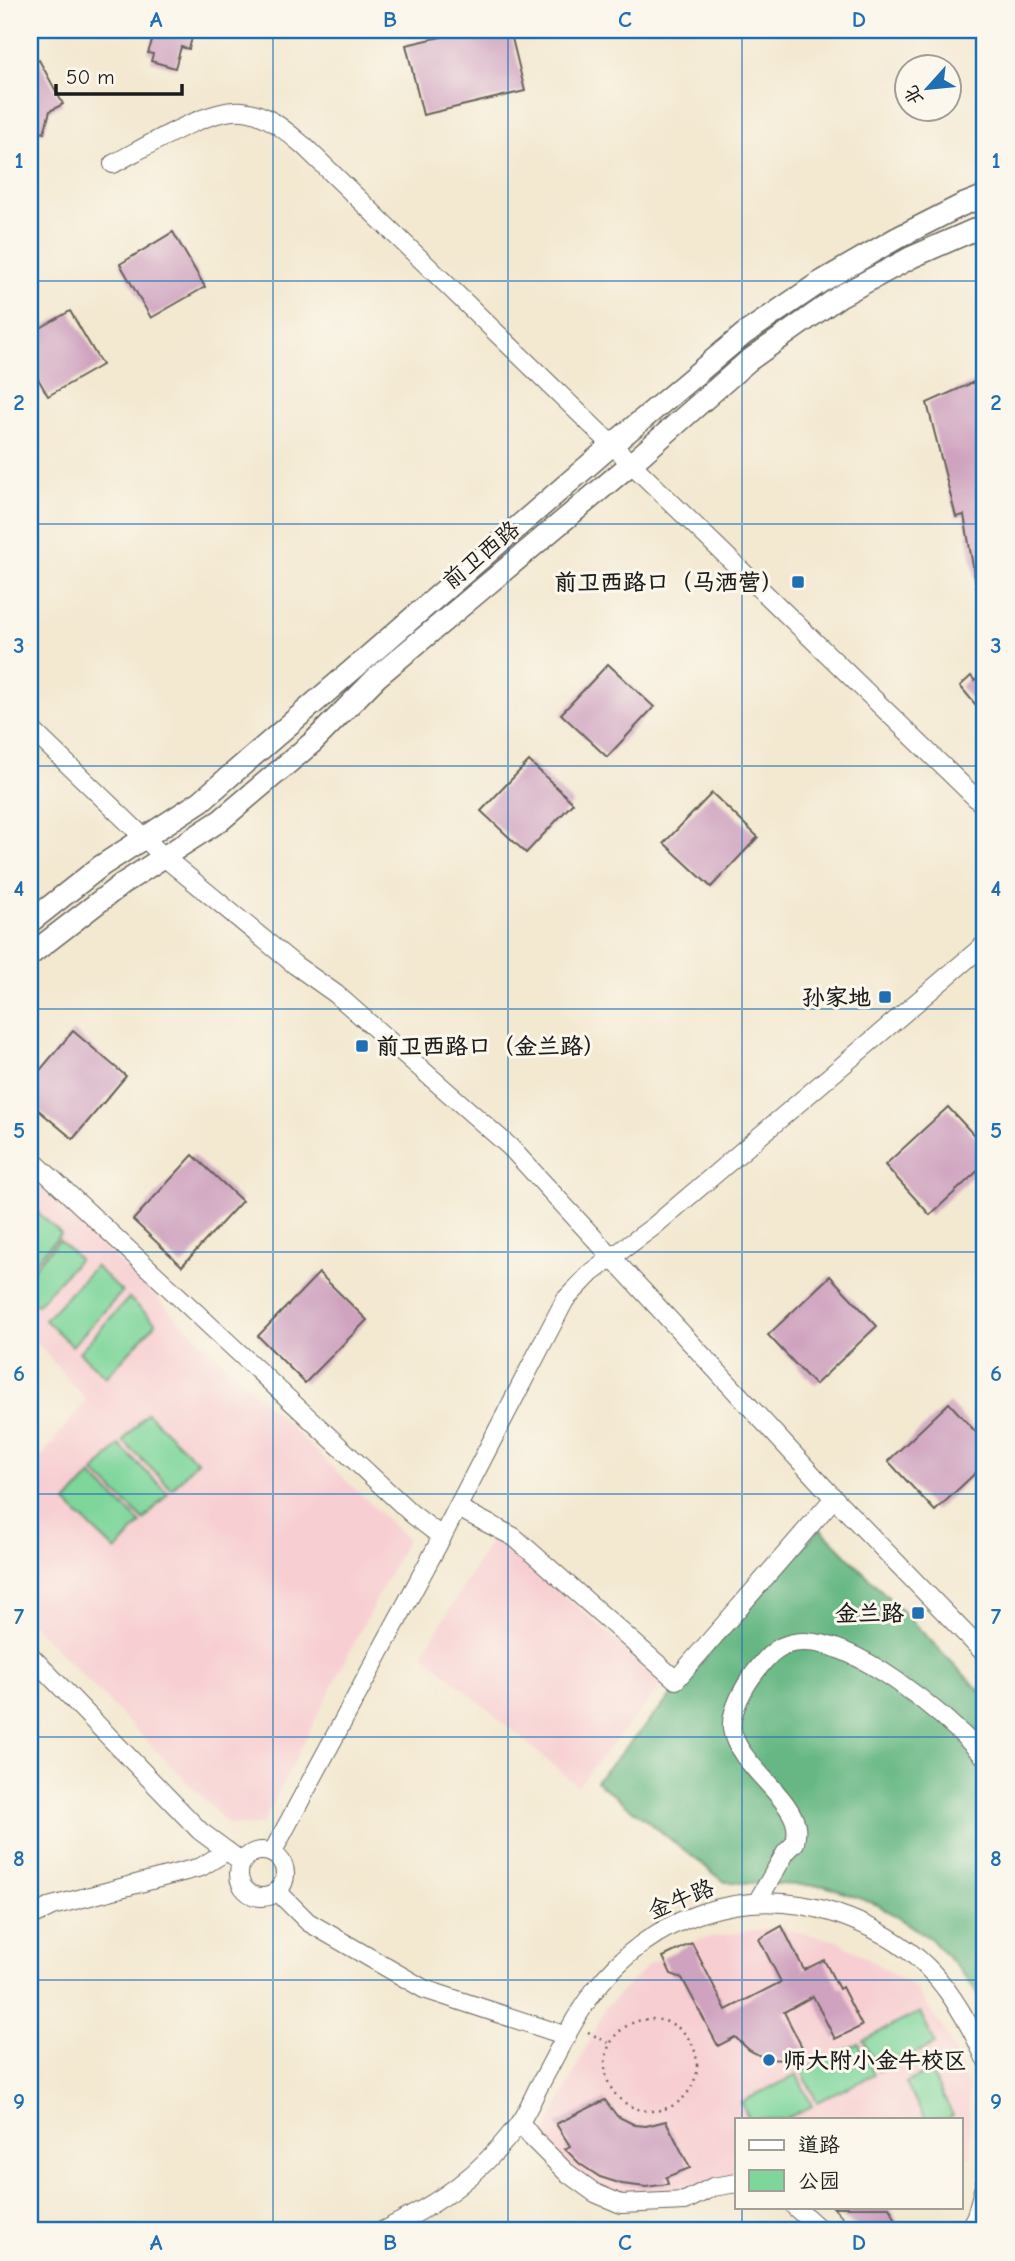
<svg xmlns="http://www.w3.org/2000/svg" width="1015" height="2261" font-family="'Comic Neue','LXGW WenKai TC',sans-serif">
<rect width="100%" height="100%" fill="#fbf7ec"/>
<filter id="ink" filterUnits="userSpaceOnUse"><feTurbulence type="fractalNoise" baseFrequency=".0143" numOctaves="2"/><feDisplacementMap in="SourceGraphic" scale="14" xChannelSelector="R" yChannelSelector="G"/><feConvolveMatrix kernelMatrix="1 2 1 2 8 2 1 2 1" color-interpolation-filters="sRGB"/></filter>
<filter id="wash" filterUnits="userSpaceOnUse"><feTurbulence type="fractalNoise" baseFrequency=".00686" numOctaves="4" result="noise"/><feDisplacementMap in="SourceGraphic" scale="28" xChannelSelector="R" yChannelSelector="G"/><feGaussianBlur stdDeviation="1.57" result="paint"/><feColorMatrix in="noise" values="0 0 0 0 0 0 0 0 0 0 0 0 0 0 0 0 0 1.4 0 .05"/><feComposite in="paint" operator="in"/></filter>
<g filter="url(#wash)">
<rect width="100%" height="100%" fill="#f3e8d0"/>
<g fill="#f7cfd2">
<path d="M30 1176 407 1539 262 1825H229L30 1622V1471L86 1400 30 1335Z"/>
<path d="M492 1538 511 1550 665 1682 577 1786 423 1654Z"/>
<path d="M774 1927 839 1941 915 1988 946 2033 968 2087 971 2158H961V2119H737V2177H723L661 2200 621 2201 567 2170 545 2134 605 2008 649 1964 700 1939Z"/>
</g>
<g fill="#7ed69b" stroke="#4d795c" stroke-width="2">
<path d="M30 1205 61 1234 30 1267Z"/>
<path d="M59 1240 79 1259 37 1305 30 1299V1272Z"/>
<path d="M95 1266 122 1292 72 1346 45 1320Z"/>
<path d="M129 1298 156 1323 106 1377 79 1352Z"/>
<path d="M147 1413 197 1461 172 1489 123 1441Z"/>
<path d="M119 1445 168 1493 144 1520 94 1472Z"/>
<path d="M91 1475 141 1523 116 1551 66 1503Z"/>
<path d="M920 2012 935 2044 878 2071 863 2040Z"/>
<path d="M859 2043 874 2075 817 2102 802 2071Z"/>
<path d="M930 2071 953 2115 946 2119H925L906 2083Z"/>
<path d="M797 2075 812 2106 785 2119H749L741 2102Z"/>
</g>
<path fill="#66b783" stroke="#416a50" stroke-width="2" d="M820 1528 985 1696V2007L968 1980 931 1939 878 1905 825 1886 725 1882 596 1781Z"/>
<g id="blocks">
<g fill="#cfa3bf">
<path d="M159 30H194L189 49 181 47 175 68 151 61 153 54 148 53 154 35 157 36Z"/>
<path d="M471 30H510L525 91 423 115 406 45Z"/>
<path d="M39 60 63 104 50 111 44 133 30 129V65Z"/>
<path d="M173 232 205 287 151 318 120 264Z"/>
<path d="M70 311 102 365 48 396 30 365V334Z"/>
<path d="M985 377V594L978 595 964 515 956 517 927 403Z"/>
<path d="M608 664 654 707 607 757 561 714Z"/>
<path d="M985 673V716L960 686 971 676 975 681Z"/>
<path d="M529 761 573 803 526 853 481 811Z"/>
<path d="M712 793 758 837 711 887 664 843Z"/>
<path d="M73 1031 126 1076 73 1139 30 1103V1082Z"/>
<path d="M948 1107 985 1147V1164L930 1215 885 1165Z"/>
<path d="M193 1155 242 1201 182 1266 133 1220Z"/>
<path d="M319 1273 367 1320 305 1383 258 1336Z"/>
<path d="M830 1276 877 1326 815 1385 768 1335Z"/>
<path d="M949 1403 985 1442V1464L935 1511 888 1461Z"/>
<path d="M782 1926 804 1970 824 1960 839 1989 842 1987 862 2026 835 2039 813 1996 784 2012 805 2053 786 2060 766 2059 749 2050 735 2037 718 2046 682 1978 671 1974 663 1957 692 1943 726 2010 781 1982 759 1939Z"/>
<path d="M605 2100 617 2116 635 2125 646 2126 666 2121 690 2168 666 2177 668 2184 646 2187 622 2184 600 2177 580 2164 565 2149 570 2146 556 2124Z"/>
<path d="M833 2207H889L902 2231H865L844 2219Z"/>
</g>
</g>
</g>
<g filter="url(#ink)">
<use href="#blocks" fill-opacity="0" stroke="#67635b" stroke-width="2"/>
<g fill="none" stroke-linecap="round" stroke-linejoin="round">
<defs>
<g id="minor">
<path d="M113 164C144 148 209 107 243 111 267 113 287 132 304 146L985 807"/>
<path d="M30 728 164 857 295 965 336 994 510 1147 834 1498 985 1654"/>
<path d="M30 1158 412 1514 442 1537"/>
<path d="M458 1508 514 1537 676 1680 834 1498"/>
<path d="M30 1655 200 1831 242 1862"/>
<circle cx="262" cy="1874" r="23"/>
<path d="M272 1853 442 1537 565 1300 591 1273 653 1227 985 944"/>
<path d="M277 1891 308 1922 424 1989 567 2036"/>
<path d="M757 1902 786 1852 795 1843C796 1838 797 1831 796 1826 791 1796 736 1762 732 1729 730 1711 745 1685 756 1671 766 1658 776 1646 793 1643 851 1632 947 1717 985 1757"/>
<path d="M30 1917 52 1906 201 1867 227 1851"/>
<path d="M520 2122 534 2140 566 2172 595 2193 621 2204 685 2201 713 2187 737 2183"/>
<path d="M795 2207 822 2231"/>
<path d="M382 2231C440 2203 478 2177 518 2125 526 2114 532 2100 538 2088 556 2056 572 2020 594 1991 652 1916 743 1884 834 1913 915 1940 951 1982 985 2058"/>
<path d="M968 2231 976 2216 985 2183"/>
</g>
<g id="major">
<path d="M30 922 101 866 201 801 612 445 744 334 819 283 897 238 962 205 985 196"/>
<path d="M30 955 122 884 221 820 313 742 377 677 632 463 748 361 840 296 912 257 985 225"/>
</g>
</defs>
<use href="#minor" stroke="#67635b" stroke-width="20"/>
<use href="#major" stroke="#67635b" stroke-width="24"/>
<g stroke="#67635b" stroke-width="2.5" stroke-dasharray="2 5" stroke-linecap="butt">
<circle cx="651" cy="2065" r="46"/>
<path d="M588 2032 610 2044"/>
</g>
<use href="#minor" stroke="#fff" stroke-width="18"/>
<use href="#major" stroke="#fff" stroke-width="21"/>
</g>
</g>
<path fill="none" stroke="#1f6fb2" stroke-width="2" stroke-opacity="0.55" d="M273 30V2231M508 30V2231M742 30V2119M30 281H985M30 524H985M30 766H985M30 1009H985M30 1252H985M30 1494H985M30 1737H985M30 1980H985M742 2207V2231"/>
<g fill="#1f6fb2" stroke="#fbf7ec" stroke-width="2.5">
<rect x="791" y="575" width="14" height="14" rx="3.5"/>
<rect x="878" y="990" width="14" height="14" rx="3.5"/>
<rect x="355" y="1039" width="14" height="14" rx="3.5"/>
<rect x="911" y="1606" width="14" height="14" rx="3.5"/>
<circle cx="769" cy="2060" r="7"/>
</g>
<g text-anchor="middle" dominant-baseline="central" stroke-width="6" stroke-linejoin="round" paint-order="stroke">
<g font-size="23" fill="#1c1c1c" stroke="#fbf7ec">
<text transform="translate(481 555) rotate(-40)">前卫西路</text>
<text transform="translate(681 1899) rotate(-22)">金牛路</text>
</g>
<g font-size="23" font-weight="bold" fill="#1c1c1c" stroke="#fbf7ec" text-anchor="end">
<text x="784" y="582">前卫西路口（马洒营）</text>
<text x="871" y="997">孙家地</text>
<text x="376" y="1046" text-anchor="start">前卫西路口（金兰路）</text>
<text x="904" y="1613">金兰路</text>
<text x="783" y="2060" text-anchor="start">师大附小金牛校区</text>
</g>
</g>
<rect width="1015" height="2261" fill="none" stroke="#fbf7ec" stroke-width="77"/>
<rect x="735" y="2118" width="228" height="91" fill="#fbf7ec" stroke="#a29f99" stroke-width="2"/>
<rect x="749" y="2140" width="35" height="10" fill="#ffffff" stroke="#a29f99" stroke-width="2"/>
<text x="798" y="2152" font-size="21" fill="#1c1c1c">道路</text>
<rect x="749" y="2170" width="35" height="21" fill="#7ed69b" stroke="#a29f99" stroke-width="2"/>
<text x="798" y="2188" font-size="21" fill="#1c1c1c">公园</text>
<g transform="translate(928 88) rotate(243)"><circle r="33" fill="#fbf7ec" stroke="#a29f99" stroke-width="2"/>
<path d="M0-5L12 26L0 18L-12 26Z" fill="#1f6fb2"/>
<text y="-10" font-size="19" font-weight="bold" text-anchor="middle" fill="#1c1c1c">北</text>
</g>
<path d="M56 84v10h126v-10" fill="none" stroke="#1c1c1c" stroke-width="3.5"/>
<text x="66" y="84" font-size="21" fill="#1c1c1c" stroke="#fbf7ec" stroke-width="5" paint-order="stroke">50 m</text>
<rect x="38" y="38" width="938" height="2184" fill="none" stroke="#1f6fb2" stroke-width="2.5"/>
<g font-size="23" text-anchor="middle" font-weight="bold" fill="#1f6fb2">
<text x="156" y="27">A</text>
<text x="390" y="27">B</text>
<text x="625" y="27">C</text>
<text x="859" y="27">D</text>
<text x="19" y="168">1</text>
<text x="996" y="168">1</text>
<text x="19" y="410">2</text>
<text x="996" y="410">2</text>
<text x="19" y="653">3</text>
<text x="996" y="653">3</text>
<text x="19" y="896">4</text>
<text x="996" y="896">4</text>
<text x="19" y="1138">5</text>
<text x="996" y="1138">5</text>
<text x="19" y="1381">6</text>
<text x="996" y="1381">6</text>
<text x="19" y="1624">7</text>
<text x="996" y="1624">7</text>
<text x="19" y="1866">8</text>
<text x="996" y="1866">8</text>
<text x="19" y="2109">9</text>
<text x="996" y="2109">9</text>
<text x="156" y="2250">A</text>
<text x="390" y="2250">B</text>
<text x="625" y="2250">C</text>
<text x="859" y="2250">D</text>
</g>
</svg>
